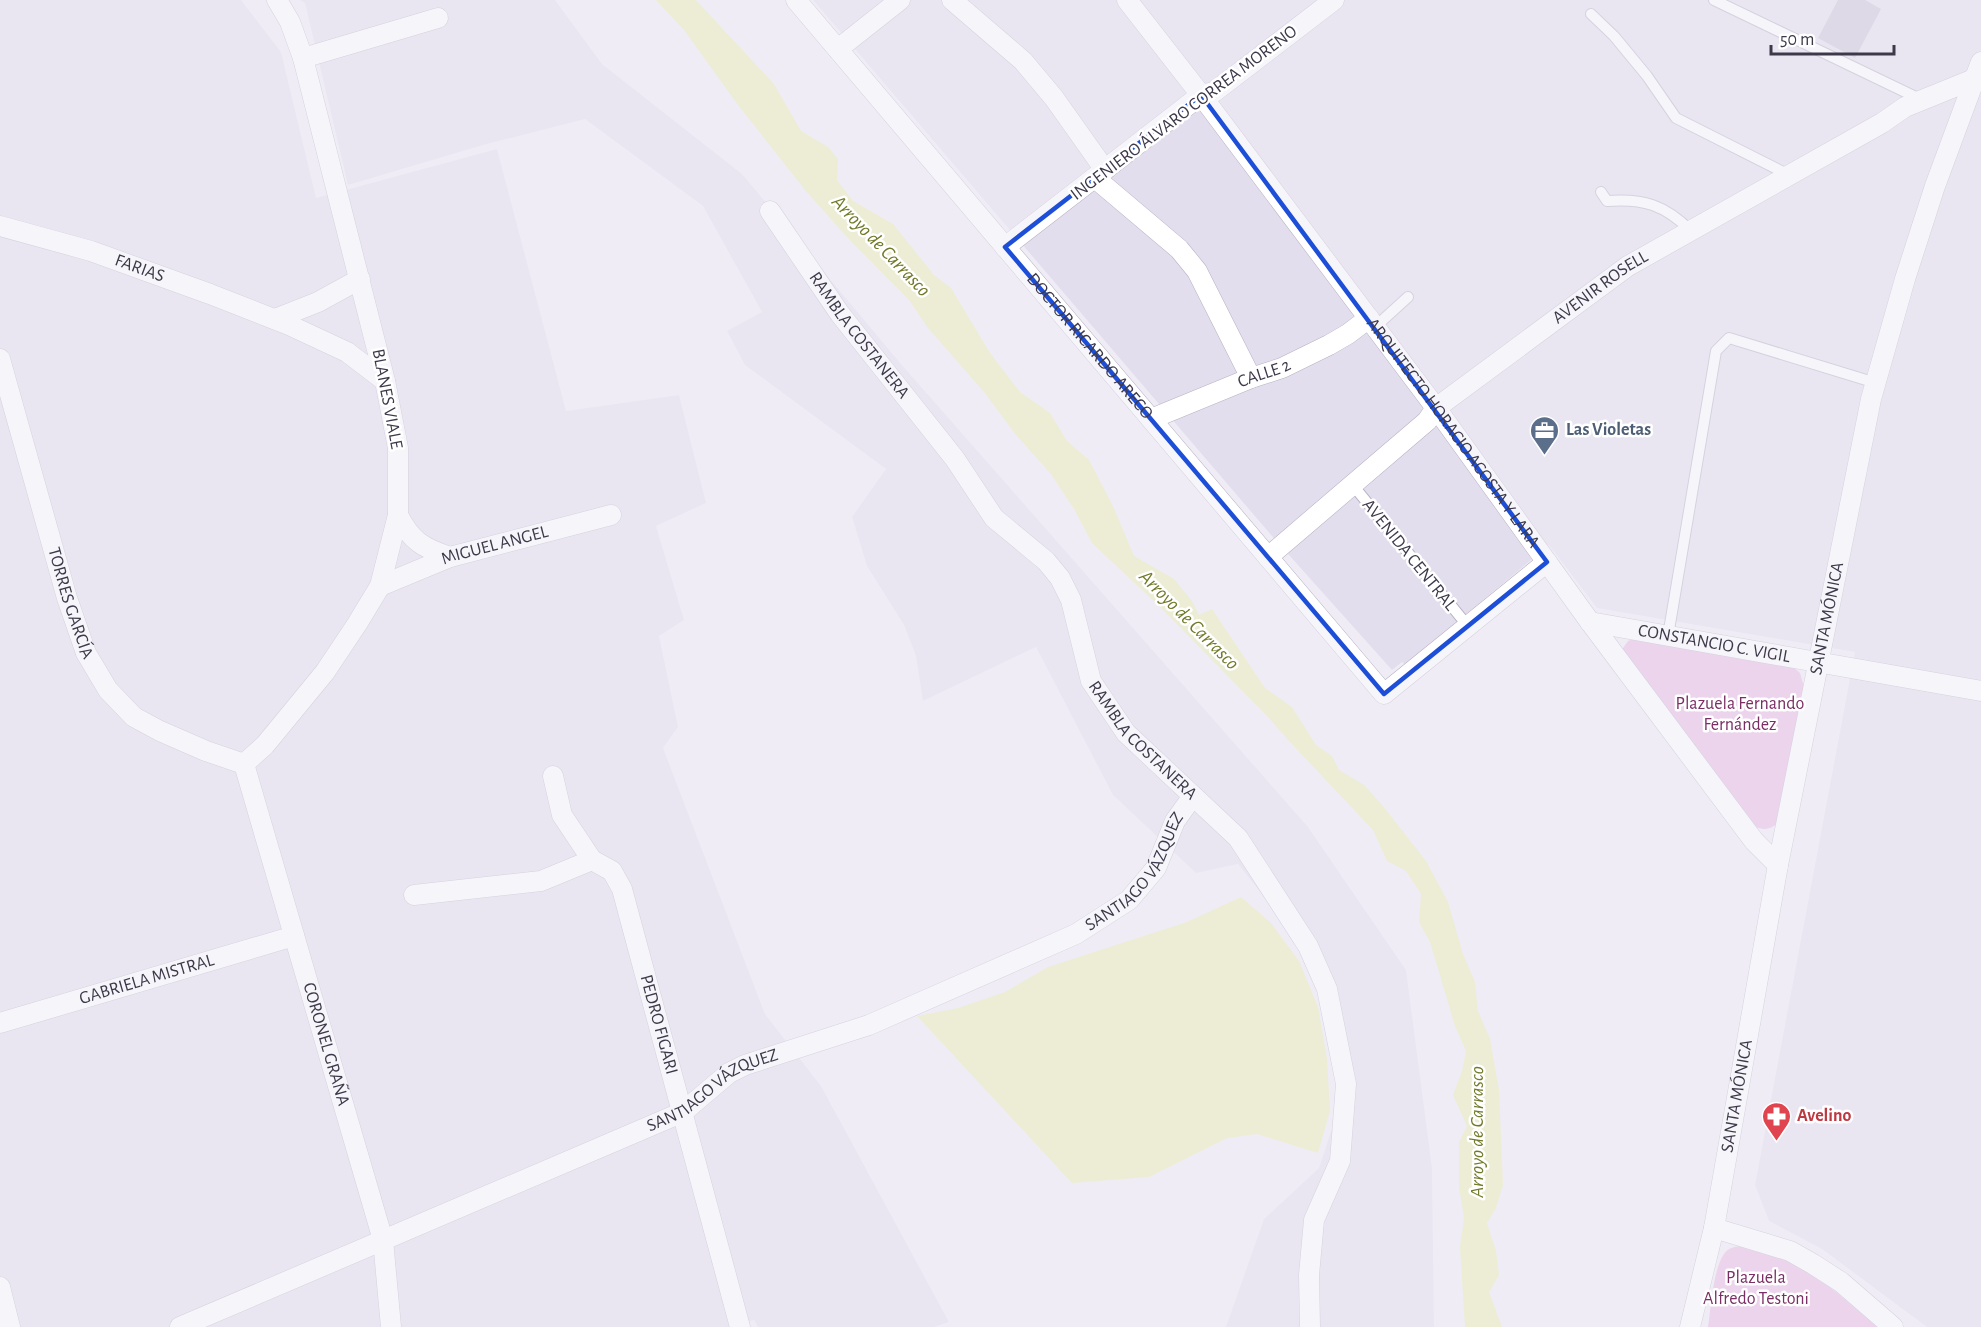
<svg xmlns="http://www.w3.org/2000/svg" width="1981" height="1327" font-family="'Alegreya Sans',sans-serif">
<rect width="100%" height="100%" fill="#efecf5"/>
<g fill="#e3deed">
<path d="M0 0H241L281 52 316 198 497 149 566 411 679 395 706 503 656 526 684 620 659 636 678 727 663 748 765 1014 821 1086 949 1322 934 1327H758L754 1320 731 1327H0Z"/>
<path d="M300 0H555L602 64 742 174 901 364 1308 827 1406 970 1432 1168 1434 1327H1226L1264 1219 1319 1168 1337 1113 1338 1072 1322 990 1289 928 1238 864 1196 873 1113 795 1036 647 923 701 916 656 904 625 867 566 852 517 886 469 745 365 727 331 762 312 703 206 585 119 483 145 348 185 305 3Z"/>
<path d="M813 0H1981V1327H1927L1822 1249 1769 1221 1755 1185 1855 652 1597 608 1549 545 1405 665 1402 662 1392 670 1272 536Z"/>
</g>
<g fill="#e7b7e1">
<path d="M1635 638 1792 666 1800 673 1804 687 1778 823C1769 831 1761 830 1751 825L1623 654V648L1628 641Z"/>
<path d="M1743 1246C1803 1255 1834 1293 1879 1327H1708C1711 1310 1713 1259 1729 1249 1733 1247 1738 1246 1743 1246Z"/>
</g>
<g fill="#e9eeac">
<path d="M656 0H696L774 84 801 131 828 147 838 159 837 180 853 201 893 224 934 275 951 288 990 353 1020 392 1050 413 1067 441 1089 460 1113 506 1134 556 1174 579 1192 601 1199 615 1212 609 1265 688 1292 707 1316 745 1332 756 1339 770 1364 785 1383 806 1426 861 1448 902 1463 954 1475 982 1478 1011 1490 1039 1499 1090 1503 1185 1496 1208 1487 1223 1496 1251 1499 1275 1489 1292 1502 1327H1465L1460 1247 1464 1218 1459 1187V1142L1467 1126 1453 1095 1462 1071 1466 1051 1455 1026 1430 942 1419 922 1421 894 1406 871 1387 861 1373 830 1289 741 1269 718 1158 605 1092 543 1074 509 1051 474 1016 435 984 392 928 328 909 300 845 235 805 190 738 105 684 30Z"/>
<path d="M1241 897 1271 923 1299 961 1318 1007 1327 1059 1330 1111 1318 1153 1257 1134 1227 1138 1149 1177 1072 1183 917 1016 958 1008 1005 992 1048 967 1187 922Z"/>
</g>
<path fill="#c7c2d6" d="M1838 0H1865L1881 9 1855 58 1818 38Z"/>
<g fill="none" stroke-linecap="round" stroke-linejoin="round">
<defs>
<g id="service">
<path d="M1714 0 1922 100"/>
<path d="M1591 14 1614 36 1647 76 1676 118 1789 175"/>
<path d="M1601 192 1607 201C1643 198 1665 205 1691 231"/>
<path d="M1375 327 1408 297"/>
<path d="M1352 484 1467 625"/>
<path d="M1668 636 1716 351 1729 338 1876 383"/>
</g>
<g id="minor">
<path id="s1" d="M796 0 1384 694 1547 562"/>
<path d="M952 0 1023 61 1054 98 1105 170"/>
<path id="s2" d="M1127 0 1201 95 1436 408 1590 622 1754 841 1778 865"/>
<path d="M838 49 900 0"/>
<path d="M303 58 438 18"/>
<path d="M1095 178 1179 249 1197 271 1251 378"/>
<path id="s3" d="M770 211 840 314 955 459 994 518 1046 561 1060 578 1071 600 1091 681 1126 733 1238 838 1308 946 1327 989 1346 1084 1340 1161 1314 1220 1309 1275 1310 1327"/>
<path id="s4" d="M0 226 91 251 210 294 289 325 347 352 385 381"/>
<path d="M1005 247 1201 95 1214 92 1334 0"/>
<path d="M275 319 318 302 360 279"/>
<path id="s5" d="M0 359 67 598 86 653 108 690 134 717 160 731 206 751 244 764"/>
<path id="s6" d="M1151 419 1251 378 1282 368 1329 345 1348 334 1369 318"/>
<path d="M398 515C411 541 423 548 450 557"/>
<path id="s7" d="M1268 557 1427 421 1436 408 1628 266 1882 123 1905 107 1974 79"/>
<path id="s8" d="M380 586 450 557 611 515"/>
<path id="s9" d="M1590 622 1981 691"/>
<path d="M244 764 265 745 325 672 357 624 380 586 398 515V448L385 381 303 58 290 22 277 0"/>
<path id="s10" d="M244 764 383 1240 391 1327"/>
<path id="s11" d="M553 776 562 815 592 860 612 871 622 889 740 1327"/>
<path d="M414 895 541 881 592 860"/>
<path id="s12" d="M0 1023 294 936"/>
<path d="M1714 1228 1790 1251 1813 1264 1841 1282 1893 1327"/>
<path d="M0 1287 10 1327"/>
<path id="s13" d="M180 1327 683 1112 729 1073 745 1065 869 1025 1076 934 1129 900 1156 868 1175 821 1193 796"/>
<path id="s14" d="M1690 1327 1714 1228 1778 865 1871 399 1905 279 1935 186 1981 62"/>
</g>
</defs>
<use href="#service" stroke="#b7b1c4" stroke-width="12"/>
<use href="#minor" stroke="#b7b1c4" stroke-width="21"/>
<use href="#service" stroke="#fff" stroke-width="10"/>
<use href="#minor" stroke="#fff" stroke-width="20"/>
</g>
<path d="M0 0H1981V1327H0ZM1201 95 1547 562 1384 694 1005 247Z" fill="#efecf5" fill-opacity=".55" fill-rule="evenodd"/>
<path fill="none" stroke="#1d4ed8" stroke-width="4.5" stroke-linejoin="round" d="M1201 95 1547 562 1384 694 1005 247Z"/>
<defs>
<symbol id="office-pin" viewBox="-11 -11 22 30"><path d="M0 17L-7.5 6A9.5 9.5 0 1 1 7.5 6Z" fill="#5c6f8a" stroke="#fff"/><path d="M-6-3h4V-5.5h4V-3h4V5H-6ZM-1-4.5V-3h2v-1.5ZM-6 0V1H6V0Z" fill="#fff"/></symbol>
<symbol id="pharmacy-pin" viewBox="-11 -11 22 30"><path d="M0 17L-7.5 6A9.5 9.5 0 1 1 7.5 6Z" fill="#e0444e" stroke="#fff"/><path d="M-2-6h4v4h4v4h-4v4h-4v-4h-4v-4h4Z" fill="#fff"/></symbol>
</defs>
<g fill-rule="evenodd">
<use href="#office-pin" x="1528" y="414" width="33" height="45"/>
<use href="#pharmacy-pin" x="1760" y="1100" width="33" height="45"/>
</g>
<g text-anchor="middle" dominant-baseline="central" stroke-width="5" stroke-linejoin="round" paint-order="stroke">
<g font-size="18" fill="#3e394a" stroke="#fff">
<text transform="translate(1184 113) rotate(-37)">INGENIERO ÁLVARO CORREA MORENO</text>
<text stroke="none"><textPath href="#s4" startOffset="146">FARIAS</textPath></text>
<text stroke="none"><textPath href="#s7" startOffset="429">AVENIR ROSELL</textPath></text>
<text stroke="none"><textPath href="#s3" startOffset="153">RAMBLA COSTANERA</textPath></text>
<text stroke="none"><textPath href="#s1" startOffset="454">DOCTOR RICARDO ARECO</textPath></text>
<text stroke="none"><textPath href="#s6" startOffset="122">CALLE 2</textPath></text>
<text transform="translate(387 399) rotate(79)">BLANES VIALE</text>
<text stroke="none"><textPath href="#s2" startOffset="542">ARQUITECTO HORACIO ACOSTA Y LARA</textPath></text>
<text stroke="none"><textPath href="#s8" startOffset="122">MIGUEL ANGEL</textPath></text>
<text transform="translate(1409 555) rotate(51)">AVENIDA CENTRAL</text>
<text stroke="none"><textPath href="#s5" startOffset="254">TORRES GARCÍA</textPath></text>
<text stroke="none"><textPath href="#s14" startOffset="722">SANTA MÓNICA</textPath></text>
<text stroke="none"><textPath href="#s9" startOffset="126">CONSTANCIO C. VIGIL</textPath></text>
<text stroke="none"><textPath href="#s3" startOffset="657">RAMBLA COSTANERA</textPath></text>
<text stroke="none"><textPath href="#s13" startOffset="1070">SANTIAGO VÁZQUEZ</textPath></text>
<text stroke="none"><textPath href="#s12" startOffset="153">GABRIELA MISTRAL</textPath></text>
<text stroke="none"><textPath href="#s11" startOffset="278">PEDRO FIGARI</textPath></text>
<text stroke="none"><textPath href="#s10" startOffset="292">CORONEL GRAÑA</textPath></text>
<text stroke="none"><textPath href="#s13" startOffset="584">SANTIAGO VÁZQUEZ</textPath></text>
<text stroke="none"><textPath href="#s14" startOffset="236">SANTA MÓNICA</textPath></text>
</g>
<g font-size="18" font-weight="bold" fill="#4e5e75" stroke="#fff" text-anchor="start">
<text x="1566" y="430">Las Violetas</text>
</g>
<g font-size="18" fill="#7a2e64" stroke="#fff">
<text x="1740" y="704">Plazuela Fernando<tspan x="1740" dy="21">Fernández</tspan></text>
<text x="1756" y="1278">Plazuela<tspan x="1756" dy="21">Alfredo Testoni</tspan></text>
</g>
<g font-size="18" font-weight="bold" fill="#be3a42" stroke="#fff" text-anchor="start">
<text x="1797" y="1116">Avelino</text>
</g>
<g font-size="20" font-style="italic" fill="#727a29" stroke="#fff">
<text transform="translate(881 246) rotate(46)">Arroyo de Carrasco</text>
<text transform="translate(1189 620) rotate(45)">Arroyo de Carrasco</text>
<text transform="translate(1477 1132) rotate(-90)">Arroyo de Carrasco</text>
</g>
</g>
<path d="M1771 45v9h123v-9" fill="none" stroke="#3e394a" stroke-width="3"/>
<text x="1780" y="45" font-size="18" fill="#3e394a" stroke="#ffffff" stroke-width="4.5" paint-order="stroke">50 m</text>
</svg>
